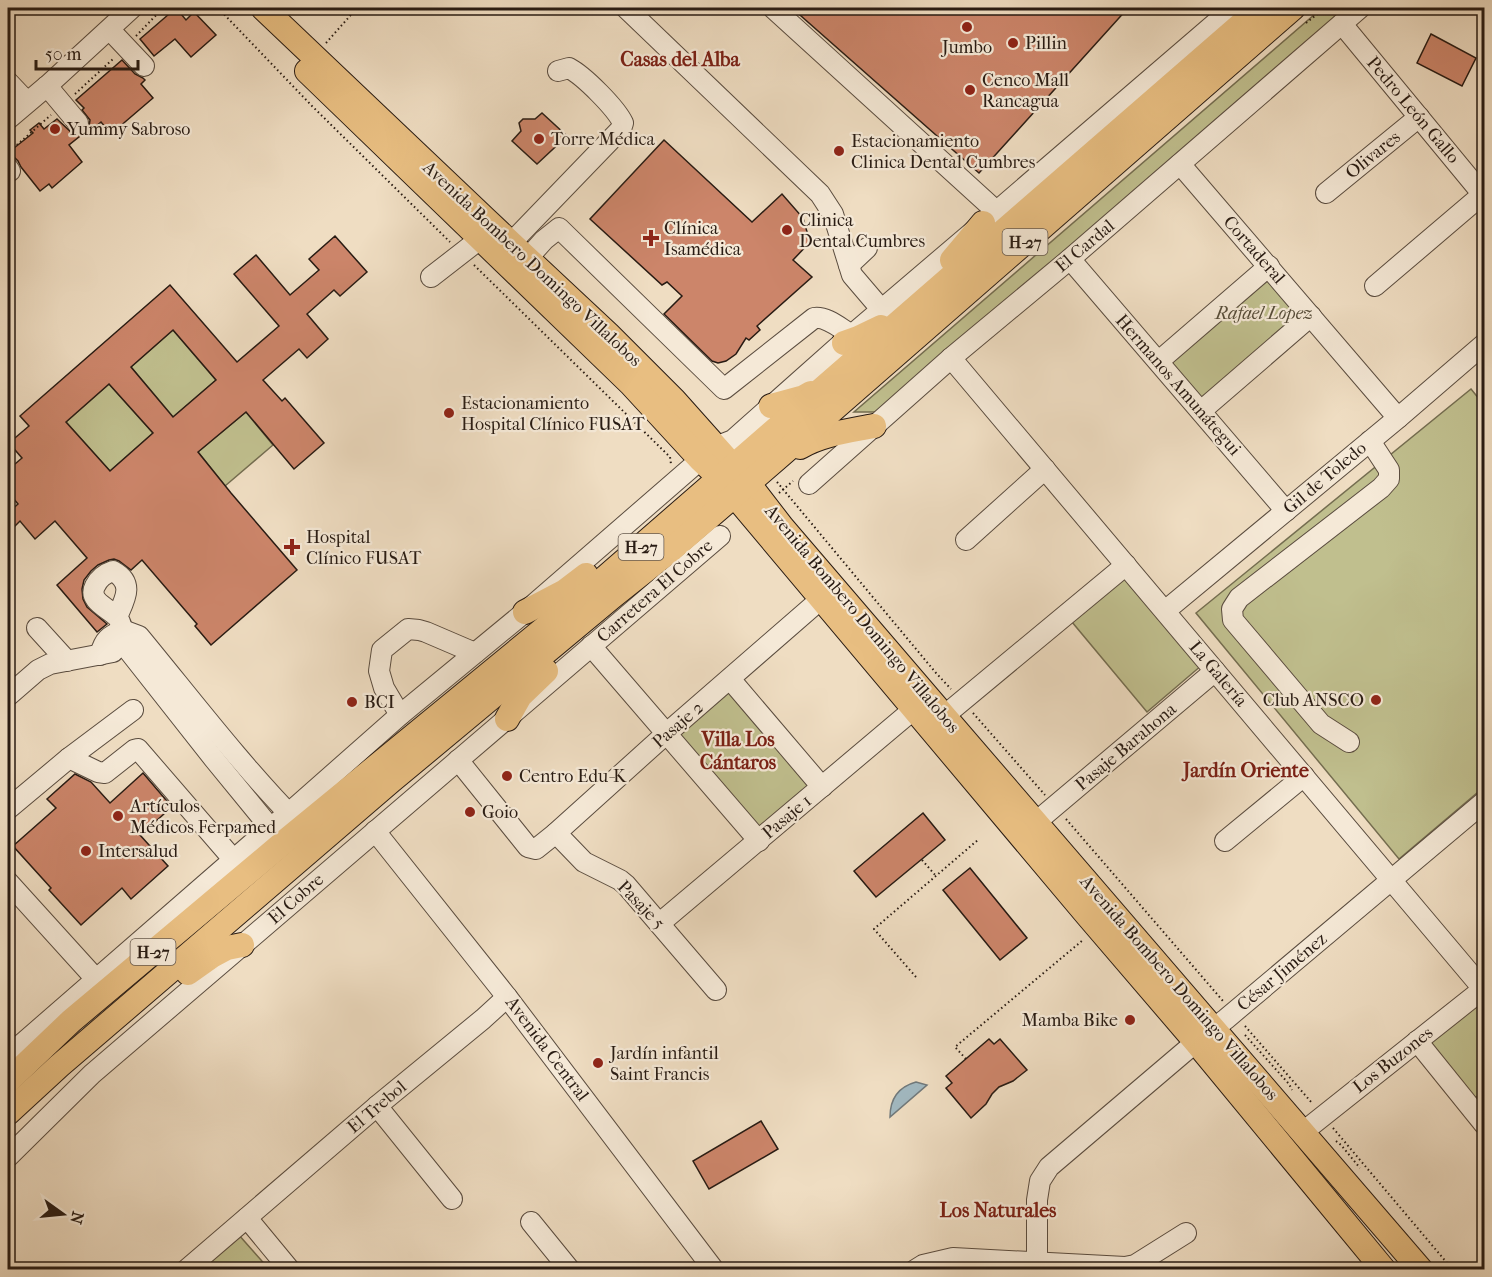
<svg xmlns="http://www.w3.org/2000/svg" width="1492" height="1277" font-family="'IM FELL French Canon',serif">
<rect width="100%" height="100%" fill="#efddc2"/>
<filter id="stains"><feTurbulence type="fractalNoise" baseFrequency=".00333" numOctaves="4"/><feColorMatrix values="0 0 0 0 .2 0 0 0 0 .09 0 0 0 0 .02 0 0 0 .5 -.17"/></filter>
<radialGradient id="worn" r=".72"><stop offset=".6" stop-color="#630" stop-opacity="0"/><stop offset="1" stop-color="#630" stop-opacity=".3"/></radialGradient>
<g fill="#c0bf8e" stroke="#746d50" stroke-width="1.5">
<path d="M1322 8H1352L878 412H854Z"/>
<path d="M1268 270 1306 316 1201 405 1163 362Z"/>
<path d="M173 330 216 380 173 417 131 367Z"/>
<path d="M109 384 153 433 110 471 66 422Z"/>
<path d="M1471 389 1484 405V787L1399 859 1196 613Z"/>
<path d="M246 412 273 445 225 486 198 452Z"/>
<path d="M1127 576 1202 665 1147 712 1072 622Z"/>
<path d="M733 685 818 785 759 836 673 737Z"/>
<path d="M1484 998V1090L1472 1101 1423 1043Z"/>
<path d="M238 1234 269 1269 199 1270Z"/>
</g>
<path fill="#a1b8c0" stroke="#71797b" stroke-width="1.5" d="M916 1082 927 1085 890 1117C890 1099 898 1087 916 1082Z"/>
<g fill="#cc856a" stroke="#281b13" stroke-width="1.5" fill-rule="evenodd">
<path d="M176 8 186 20 194 12 216 35 191 57 175 39 154 56 140 39Z"/>
<path d="M792 8H1128L979 173Z"/>
<path d="M1431 34 1476 58 1462 86 1417 63Z"/>
<path d="M122 60 135 74 143 78 145 80 141 84 153 98 111 134 101 122 93 129 92 127 87 130 89 127 90 120 82 110 84 108 76 100Z"/>
<path d="M542 113 567 136 537 164 512 141 521 131 519 123 523 119H535Z"/>
<path d="M57 119 73 134 79 135 84 133 69 145 82 162 52 188 49 184 40 191 21 167 18 161 9 152 33 133 30 130 39 123 44 129Z"/>
<path d="M664 140 752 222 782 194 803 218 810 242 793 260 812 277 757 326 760 330 749 340 746 338 736 354 726 361 718 363 712 361 664 314 682 296 667 282 662 285 590 219Z"/>
<path d="M335 236 367 272 340 296 334 290 307 314 328 339 307 358 299 349 263 380 282 401 285 398 324 443 294 469 246 412 198 452 231 493 297 570 211 645 195 626 197 624 142 560 131 570 119 561 114 559 109 560 98 565 91 571 84 580 82 589 83 599 87 607 107 624 97 632 57 585 87 558 55 521 35 539 20 521 8 533V513L18 504 8 492V470L22 458 9 443 29 426 20 416 170 285 237 362 279 326 234 274 256 255 290 295 319 270 309 259ZM173 330 216 380 173 417 131 367ZM109 384 153 433 110 471 66 422Z"/>
<path d="M143 773 172 807 140 835 168 866 131 899 122 888 81 925 49 890 51 888 13 846 56 808 47 799 75 774 91 782 110 803Z"/>
<path d="M923 813 945 840 876 897 854 871Z"/>
<path d="M970 868 1027 938 1000 960 943 890Z"/>
<path d="M989 1039 994 1044 1000 1039 1027 1070 1013 1081 999 1087 992 1094 986 1104 971 1118 946 1088 952 1083 946 1076Z"/>
<path d="M761 1121 778 1149 709 1189 693 1161Z"/>
</g>
<g fill="none" stroke-linecap="round" stroke-linejoin="round">
<defs>
<g id="minor">
<path d="M626 8 820 194 833 214 852 275 881 309"/>
<path d="M773 8 996 211"/>
<path d="M1342 24 1484 196"/>
<path d="M110 30 144 66"/>
<path d="M8 82 27 102"/>
<path d="M47 86 78 123"/>
<path d="M8 119 47 86 132 8"/>
<path d="M1180 164 1398 418"/>
<path d="M8 168 10 171"/>
<path d="M1326 193 1419 117"/>
<path d="M511 243 621 129 623 123C616 108 584 76 569 68L558 71"/>
<path d="M527 259 544 240 559 228 724 389 814 318C827 316 841 329 852 335"/>
<path d="M1070 259 1286 511"/>
<path d="M849 265 867 248"/>
<path d="M431 277 480 239"/>
<path d="M1375 286 1483 194"/>
<path d="M951 358 1484 990"/>
<path d="M1159 361 1269 266"/>
<path d="M1201 411 1311 316"/>
<path d="M809 484 951 358 1070 259 1360 8"/>
<path d="M966 540 1045 469"/>
<path d="M1165 611 1398 418 1484 344"/>
<path d="M117 617C125 599 135 583 113 571 104 574 99 578 95 586 87 602 111 609 118 618 123 626 124 637 125 646L214 759 277 836"/>
<path d="M37 628 67 661"/>
<path d="M591 646 759 841"/>
<path d="M100 655C104 639 109 636 123 630L139 636C191 699 241 765 298 823"/>
<path d="M730 679 822 787"/>
<path d="M8 696 38 670 50 664 113 652"/>
<path d="M400 715 384 688 379 671 382 650 408 629 419 630 426 632 475 653"/>
<path d="M944 716 1126 565"/>
<path d="M1349 742 1321 724 1233 620 1232 609 1239 598 1381 488 1389 479V470L1370 441"/>
<path d="M69 758 98 772 105 773 134 750 138 749 233 859"/>
<path d="M458 760 528 847 536 849 556 833 667 733 821 599"/>
<path d="M8 809 69 758 133 710"/>
<path d="M1036 822 1215 671"/>
<path d="M375 831 507 997 714 1270"/>
<path d="M556 833 584 862 620 880 626 885 716 990"/>
<path d="M1225 841 1304 776"/>
<path d="M8 882 95 978"/>
<path d="M660 923 914 709"/>
<path d="M1417 1041 1484 1124"/>
<path d="M8 1056 270 828 289 813 400 715 525 612 715 447 733 440 840 345 983 223 1233 8"/>
<path d="M377 1106 452 1199"/>
<path d="M1303 1132 1483 989"/>
<path d="M8 1157 92 1074 720 536"/>
<path d="M247 1218 290 1270"/>
<path d="M531 1222 570 1270"/>
<path d="M186 1270 377 1106 483 1019 507 997"/>
<path d="M915 1270 923 1265 953 1258 1125 1267 1135 1265 1186 1233"/>
<path d="M1037 1270V1200L1040 1181 1049 1167 1196 1042 1226 1019 1484 802"/>
</g>
<g id="major">
<path d="M263 8 484 218 608 334 674 400 748 483 782 527 944 716 1421 1270"/>
<path d="M307 71 631 384 701 460 720 478 1088 916 1196 1042 1384 1270"/>
<path d="M952 260 983 223"/>
<path d="M844 343 858 338 881 327"/>
<path d="M771 406 804 397 811 393"/>
<path d="M800 447C822 434 849 431 874 426"/>
<path d="M525 612 565 591 586 575"/>
<path d="M507 719 520 696 546 671"/>
<path d="M188 973 212 956 227 948 242 945"/>
<path d="M8 1081 71 1021 283 843 584 596 1260 8"/>
<path d="M8 1113 59 1066 391 781 613 596 672 549 781 455 1293 8"/>
</g>
</defs>
<use href="#minor" stroke="#5a4c3f" stroke-width="22"/>
<use href="#major" stroke="#281b13" stroke-width="26"/>
<g stroke="#281b13" stroke-width="2" stroke-dasharray="1.5 3" stroke-linecap="butt">
<path d="M218 8 312 106 450 242"/>
<path d="M1306 23 1325 8"/>
<path d="M136 36 163 8"/>
<path d="M326 43 357 8"/>
<path d="M75 94 113 59"/>
<path d="M10 151 51 115"/>
<path d="M474 265 670 457 671 464"/>
<path d="M777 482 936 673 951 689"/>
<path d="M779 493 793 481"/>
<path d="M973 713 1045 795"/>
<path d="M1066 819 1223 1001"/>
<path d="M922 860 936 876"/>
<path d="M916 977 874 929 979 839"/>
<path d="M1245 1026 1312 1103"/>
<path d="M1245 1035 1289 1084 1292 1090"/>
<path d="M966 1059 955 1047 1083 940"/>
<path d="M1333 1128 1453 1270"/>
<path d="M1336 1141 1341 1145 1360 1168"/>
</g>
<use href="#minor" stroke="#f5e9d7" stroke-width="20"/>
<use href="#major" stroke="#e8be81" stroke-width="24"/>
</g>
<g fill="#8f2418" stroke="#f5e9d7" stroke-width="2">
<circle cx="967" cy="27" r="6"/>
<circle cx="1013" cy="43" r="6"/>
<circle cx="970" cy="90" r="6"/>
<circle cx="55" cy="129" r="6"/>
<circle cx="539" cy="139" r="6"/>
<circle cx="839" cy="151" r="6"/>
<circle cx="787" cy="230" r="6"/>
<path d="M648 229h6v6h6v6h-6v6h-6v-6h-6v-6h6z"/>
<circle cx="449" cy="413" r="6"/>
<path d="M289 538h6v6h6v6h-6v6h-6v-6h-6v-6h6z"/>
<circle cx="1376" cy="700" r="6"/>
<circle cx="352" cy="702" r="6"/>
<circle cx="507" cy="776" r="6"/>
<circle cx="470" cy="812" r="6"/>
<circle cx="118" cy="816" r="6"/>
<circle cx="86" cy="851" r="6"/>
<circle cx="1130" cy="1020" r="6"/>
<circle cx="598" cy="1063" r="6"/>
</g>
<g text-anchor="middle" dominant-baseline="central" stroke-width="4.5" stroke-linejoin="round" paint-order="stroke">
<g fill="#f5e9d7" stroke="#66594e" stroke-width="1.5">
<rect x="1002.5" y="229" width="45" height="26" rx="4.5"/>
<rect x="618.5" y="534" width="45" height="26" rx="4.5"/>
<rect x="130.5" y="939" width="45" height="26" rx="4.5"/>
</g>
<g font-size="16" font-weight="bold" fill="#281b13">
<text x="1025" y="242">H-27</text>
<text x="641" y="547">H-27</text>
<text x="153" y="952">H-27</text>
</g>
<g font-size="18" fill="#281b13" stroke="#f5e9d7" text-anchor="start">
<text x="1025" y="43">Pillin</text>
<text x="967" y="47" text-anchor="middle">Jumbo</text>
<text x="982" y="80">Cenco Mall<tspan x="982" dy="21">Rancagua</tspan></text>
<text x="67" y="129">Yummy Sabroso</text>
<text x="551" y="139">Torre Médica</text>
<text x="851" y="141">Estacionamiento<tspan x="851" dy="21">Clinica Dental Cumbres</tspan></text>
<text x="799" y="220">Clinica<tspan x="799" dy="21">Dental Cumbres</tspan></text>
<text x="664" y="228">Clínica<tspan x="664" dy="21">Isamédica</tspan></text>
<text x="461" y="403">Estacionamiento<tspan x="461" dy="21">Hospital Clínico FUSAT</tspan></text>
<text x="306" y="537">Hospital<tspan x="306" dy="21">Clínico FUSAT</tspan></text>
<text x="1364" y="700" text-anchor="end">Club ANSCO</text>
<text x="364" y="702">BCI</text>
<text x="519" y="776">Centro Edu-K</text>
<text x="130" y="806">Artículos<tspan x="130" dy="21">Médicos Ferpamed</tspan></text>
<text x="482" y="812">Goio</text>
<text x="98" y="851">Intersalud</text>
<text x="1118" y="1020" text-anchor="end">Mamba Bike</text>
<text x="610" y="1053">Jardín infantil<tspan x="610" dy="21">Saint Francis</tspan></text>
</g>
<g font-size="18" fill="#281b13" stroke="#f5e9d7">
<text transform="translate(1413 110) rotate(50)">Pedro León Gallo</text>
<text transform="translate(1373 155) rotate(-39)">Olivares</text>
<text transform="translate(1085 246) rotate(-40)">El Cardal</text>
<text transform="translate(1254 250) rotate(49)">Cortaderal</text>
<text transform="translate(532 264) rotate(43)">Avenida Bombero Domingo Villalobos</text>
<text transform="translate(1178 385) rotate(49)">Hermanos Amunátegui</text>
<text transform="translate(1325 478) rotate(-40)">Gil de Toledo</text>
<text transform="translate(655 591) rotate(-41)">Carretera El Cobre</text>
<text transform="translate(862 619) rotate(50)">Avenida Bombero Domingo Villalobos</text>
<text transform="translate(1218 674) rotate(50)">La Galería</text>
<text transform="translate(678 725) rotate(-41)">Pasaje 2</text>
<text transform="translate(1126 747) rotate(-40)">Pasaje Barahona</text>
<text transform="translate(787 817) rotate(-40)">Pasaje 1</text>
<text transform="translate(296 899) rotate(-41)">El Cobre</text>
<text transform="translate(641 905) rotate(46)">Pasaje 5</text>
<text transform="translate(1282 972) rotate(-40)">César Jiménez</text>
<text transform="translate(1179 988) rotate(49)">Avenida Bombero Domingo Villalobos</text>
<text transform="translate(547 1049) rotate(53)">Avenida Central</text>
<text transform="translate(1393 1060) rotate(-38)">Los Buzones</text>
<text transform="translate(377 1107) rotate(-40)">El Trebol</text>
</g>
<g font-size="18" font-style="italic" fill="#564c38" stroke="#f5e9d7">
<text x="1264" y="313">Rafael Lopez</text>
</g>
<g font-size="20" font-weight="bold" fill="#7a1f14" stroke="#f5e9d7">
<text x="680" y="59">Casas del Alba</text>
<text x="738" y="739">Villa Los<tspan x="738" dy="23">Cántaros</tspan></text>
<text x="1246" y="770">Jardín Oriente</text>
<text x="998" y="1210">Los Naturales</text>
</g>
</g>
<rect width="1492" height="1277" fill="none" stroke="#efddc2" stroke-width="30"/>
<rect x="9" y="9" width="1474" height="1259" fill="none" stroke="#281b13" stroke-width="3"/>
<rect x="15" y="15" width="1462" height="1247" fill="none" stroke="#281b13" stroke-width="1.5"/>
<g transform="translate(63 1214) rotate(105)" stroke="#f5e9d7" stroke-width="4.5" paint-order="stroke">
<path d="M0-4.5L10 22L0 15L-10 22Z" fill="#281b13"/>
<text y="-9" font-size="16" font-weight="bold" text-anchor="middle" fill="#281b13">N</text>
</g>
<path d="M36 60v9h102v-9" fill="none" stroke="#281b13" stroke-width="3"/>
<text x="45" y="60" font-size="18" fill="#281b13" stroke="#f5e9d7" stroke-width="4.5" paint-order="stroke">50 m</text>
<rect width="100%" height="100%" filter="url(#stains)"/>
<rect width="100%" height="100%" fill="url(#worn)"/>
</svg>
